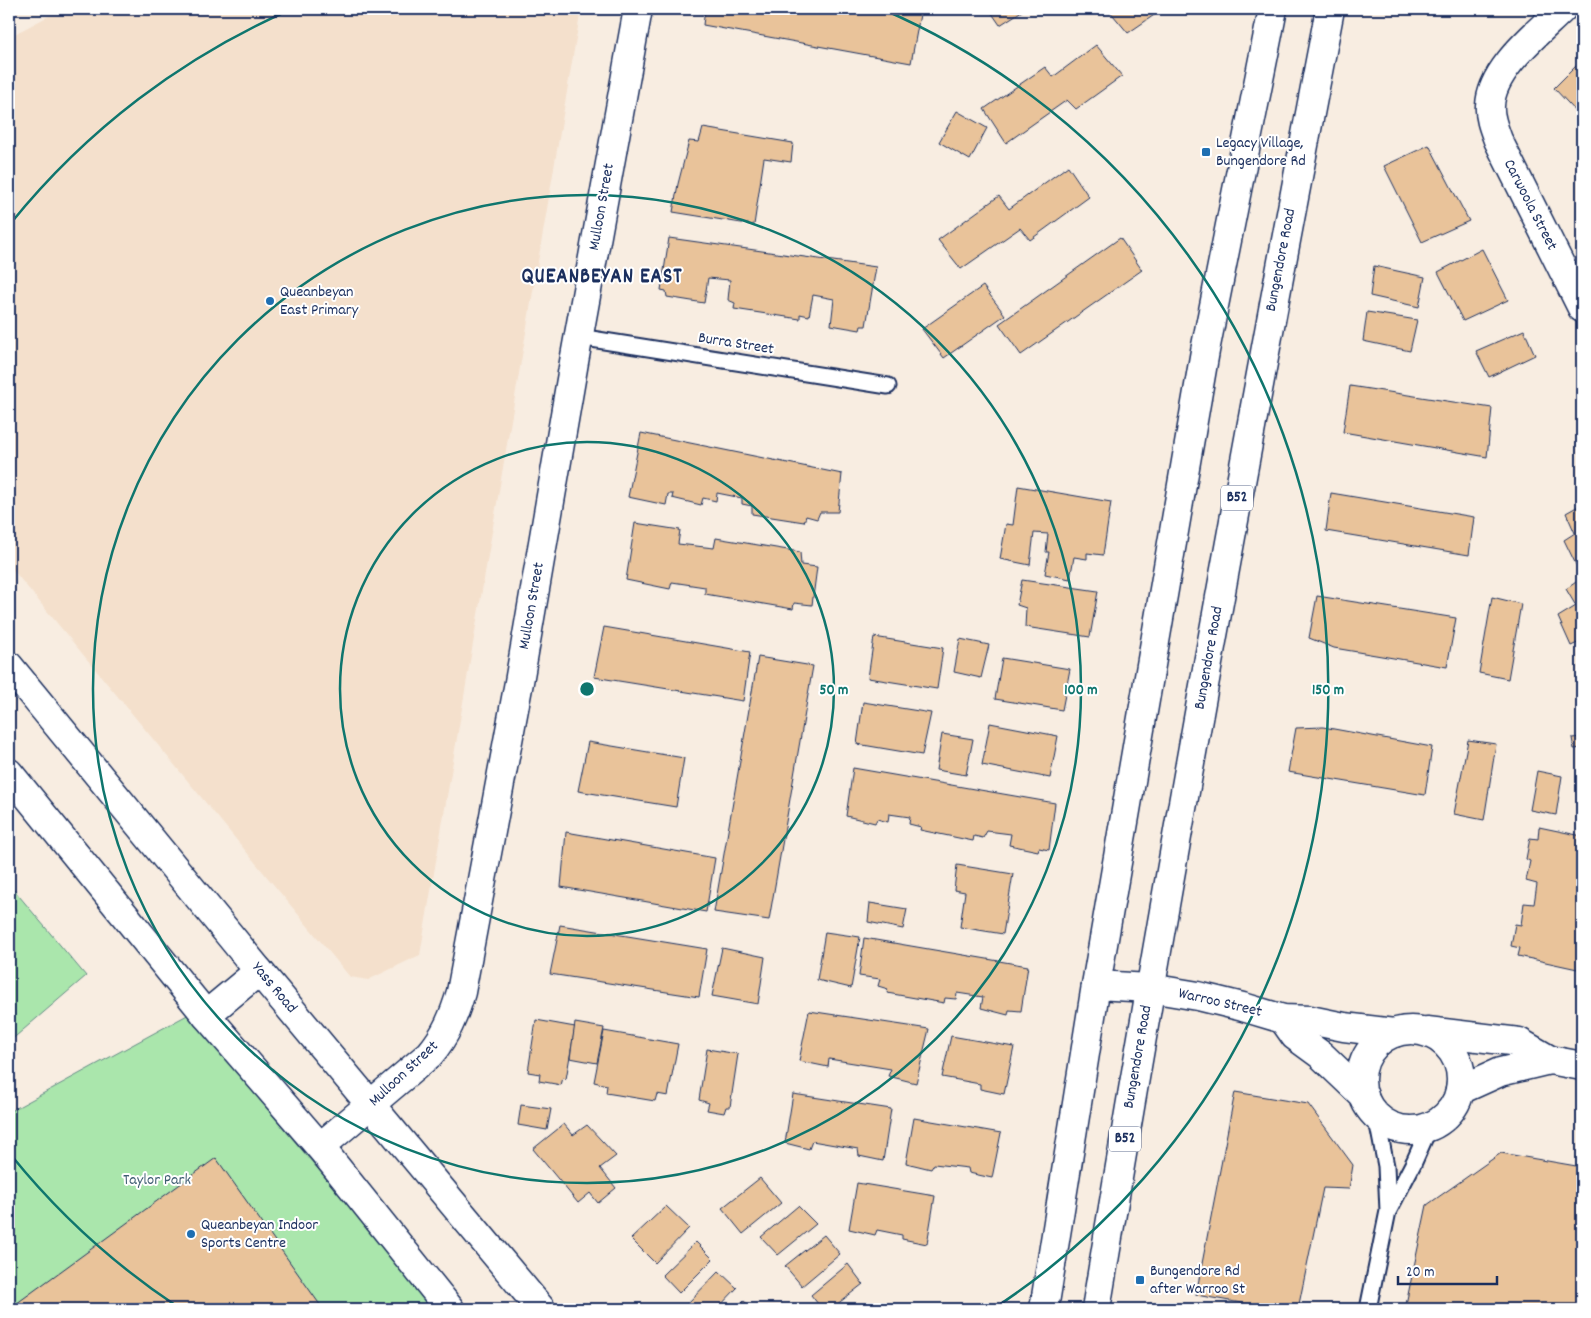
<svg xmlns="http://www.w3.org/2000/svg" width="1591" height="1318" font-family="Dekko,sans-serif">
<rect width="100%" height="100%" fill="#f8ede1"/>
<filter id="ink" filterUnits="userSpaceOnUse"><feTurbulence type="fractalNoise" baseFrequency=".02" numOctaves="2"/><feDisplacementMap in="SourceGraphic" scale="10" xChannelSelector="R" yChannelSelector="G"/><feConvolveMatrix kernelMatrix="1 2 1 2 8 2 1 2 1" color-interpolation-filters="sRGB"/></filter>
<g filter="url(#ink)">
<path fill="#f4e0cc" d="M62 9H581L420 955 368 980 350 977 9 565V37Z"/>
<g fill="#aae6ac" stroke="#628a85">
<path d="M9 884 86 976 9 1042Z"/>
<path d="M191 1013 227 1061 436 1309H9V1112Z"/>
</g>
<g fill="#e9c39a" stroke="#1b2f5e">
<path d="M705 9H921L911 63 703 25Z"/>
<path d="M989 9H1025L1000 25Z"/>
<path d="M1108 9H1163L1128 33Z"/>
<path d="M1096 45 1122 76 1076 109 1067 100 1006 143 984 109 1045 67 1053 77Z"/>
<path d="M1582 60V118L1554 88Z"/>
<path d="M957 111 987 128 970 160 939 142Z"/>
<path d="M703 128 793 143 791 162 764 158 754 225 673 212 678 184 689 141 699 142Z"/>
<path d="M1429 145 1469 221 1422 242 1384 166Z"/>
<path d="M1068 166 1089 197 1030 240 1020 228 961 269 938 240 999 196 1009 209Z"/>
<path d="M669 238 876 267 866 326H861L860 330 831 325 834 299 813 295 809 316 800 314V319L734 309 735 303 728 300 730 280 708 278 704 303 667 297 666 291 661 290Z"/>
<path d="M1120 238 1142 270 1021 355 999 324Z"/>
<path d="M1482 249 1508 300 1463 321 1438 272Z"/>
<path d="M1374 266 1425 277 1419 307 1370 296Z"/>
<path d="M983 286 1005 315 944 358 922 329Z"/>
<path d="M1367 312 1417 320 1410 351 1363 341Z"/>
<path d="M1524 330 1535 355 1489 377 1476 351Z"/>
<path d="M1350 386 1492 408 1487 457 1343 432Z"/>
<path d="M641 433 842 474 838 512H820L817 519 806 516 804 522 752 514V506L742 504V498L717 493 716 501 703 498 701 505 672 498 673 494H668L666 505 628 497Z"/>
<path d="M1018 486 1111 502 1103 555 1087 553V559L1074 557 1070 579 1045 574 1049 552H1046L1048 534 1034 533 1030 565 1000 559 1006 524 1013 525Z"/>
<path d="M1331 493 1474 517 1469 555 1326 531Z"/>
<path d="M1582 504V577L1564 540 1575 533 1566 513Z"/>
<path d="M635 523 680 530 678 544 714 548 716 538 800 552 801 565 817 567 812 605 794 603 793 609 705 594V587L672 582 670 589 626 580Z"/>
<path d="M1582 578V641L1571 646 1558 617 1576 606 1566 589Z"/>
<path d="M1022 580 1098 591 1090 637 1025 627 1026 608 1017 605Z"/>
<path d="M1317 596 1456 618 1447 667 1334 648 1309 638Z"/>
<path d="M1492 597 1521 604 1508 679 1479 673Z"/>
<path d="M604 627 750 652 743 701 594 677Z"/>
<path d="M874 637 943 648 937 689 868 678Z"/>
<path d="M960 639 989 645 981 678 954 672Z"/>
<path d="M758 657 813 666 769 920 714 912Z"/>
<path d="M1002 658 1070 669 1062 710 995 699Z"/>
<path d="M863 702 931 713 922 755 857 744Z"/>
<path d="M990 723 1058 736 1050 778 982 765Z"/>
<path d="M1323 727 1432 747 1425 795 1288 772 1296 728Z"/>
<path d="M942 734 973 739 966 775 936 770Z"/>
<path d="M1582 737V748L1574 749 1572 738Z"/>
<path d="M1468 740 1496 744 1484 820 1454 814Z"/>
<path d="M588 742 684 758 676 807 578 791Z"/>
<path d="M853 768 1055 803 1049 850 1039 848 1038 851 1009 845 1011 834 987 831 983 838 974 836 973 841 920 830 921 827 909 824 910 817 889 814 888 822 877 819 875 823 846 816Z"/>
<path d="M1537 771 1562 776 1556 815 1530 810Z"/>
<path d="M1539 827 1582 836V970L1518 956 1520 948 1511 946 1515 924 1521 925 1524 903 1534 904 1537 884 1526 881 1530 861 1526 859 1530 838 1538 839Z"/>
<path d="M566 832 715 858 706 912 561 887Z"/>
<path d="M957 865 1013 874 1003 934 960 927 965 892 954 890Z"/>
<path d="M870 903 907 909 903 929 868 922Z"/>
<path d="M560 925 707 949 699 997 550 974Z"/>
<path d="M825 932 860 937 851 988 817 980Z"/>
<path d="M864 938 1028 966 1021 1011 1009 1010 1008 1015 981 1008 983 997 957 993 956 999 945 998 944 1003 887 993 888 989 878 986 880 979 859 976Z"/>
<path d="M722 948 765 957 758 1004 712 996Z"/>
<path d="M809 1011 929 1029 916 1083 888 1076 891 1069 829 1059 828 1067 799 1061Z"/>
<path d="M536 1020 575 1027 566 1079 563 1078 561 1085 539 1081 540 1074 528 1072Z"/>
<path d="M575 1023 604 1028 597 1063 570 1058Z"/>
<path d="M604 1031 678 1044 668 1096 657 1094 655 1101 606 1093 607 1085 594 1082Z"/>
<path d="M951 1036 1014 1047 1004 1094 980 1089V1084L942 1077Z"/>
<path d="M707 1049 738 1054 730 1107H726L724 1113 707 1110 709 1103 699 1100Z"/>
<path d="M1235 1092 1308 1104 1353 1165 1349 1189 1323 1188 1298 1309H1275L1196 1295Z"/>
<path d="M793 1094 891 1109 883 1161 859 1156 858 1149 812 1141 809 1149 785 1143Z"/>
<path d="M521 1105 551 1109 547 1130 518 1125Z"/>
<path d="M914 1118 1001 1133 992 1178 969 1173 968 1168 934 1164 931 1169 906 1163Z"/>
<path d="M564 1124 573 1135 587 1125 616 1156 600 1168 616 1188 598 1203 590 1193 578 1203 533 1149Z"/>
<path d="M1501 1153 1582 1167V1309H1405L1427 1205Z"/>
<path d="M216 1158 323 1309H9Z"/>
<path d="M760 1178 781 1203 743 1234 722 1208Z"/>
<path d="M857 1183 935 1196 927 1244 902 1239V1235L877 1230 875 1235 849 1229Z"/>
<path d="M666 1206 689 1228 655 1263 631 1239Z"/>
<path d="M798 1206 816 1224 778 1255 761 1237Z"/>
<path d="M824 1235 840 1254 802 1286 785 1266Z"/>
<path d="M696 1242 713 1259 679 1293 662 1275Z"/>
<path d="M848 1264 863 1284 831 1309H822L811 1295Z"/>
<path d="M719 1271 737 1288 717 1309H690L686 1305Z"/>
<path d="M744 1301 753 1309H736Z"/>
</g>
<g fill="none" stroke-linecap="round" stroke-linejoin="round">
<defs>
<g id="service">
<path d="M579 337 888 386"/>
<path d="M1389 1210 1414 1162 1430 1126"/>
<path d="M1368 1309 1388 1211 1386 1166 1376 1115"/>
</g>
<g id="minor">
<path d="M1562 9C1538 33 1491 69 1490 106 1489 117 1494 129 1498 140L1582 308"/>
<path d="M1096 985 1150 988 1198 996 1243 1007 1283 1019 1310 1020 1344 1027 1394 1033"/>
<path d="M1283 1019 1295 1036 1321 1055 1364 1096"/>
<circle cx="1411" cy="1080" r="50"/>
<path d="M1427 1031 1519 1042 1550 1060"/>
<path d="M1460 1090 1500 1072 1550 1060 1582 1066"/>
<path d="M320 1147 430 1054C446 1035 454 1016 461 992L519 682 574 362 638 9"/>
</g>
<g id="primary">
<path d="M9 666 259 971 541 1309"/>
<path d="M9 773 206 1015 320 1147 450 1309"/>
<path d="M206 1015 259 971"/>
</g>
<g id="trunk">
<path d="M1044 1309 1096 985 1205 351 1273 9"/>
<path d="M1096 1309C1168 875 1247 441 1330 9"/>
</g>
</defs>
<use href="#service" stroke="#1b2f5e" stroke-width="19"/>
<use href="#minor" stroke="#1b2f5e" stroke-width="31"/>
<use href="#primary" stroke="#1b2f5e" stroke-width="31"/>
<use href="#trunk" stroke="#1b2f5e" stroke-width="31"/>
<use href="#service" stroke="#fff" stroke-width="15"/>
<use href="#minor" stroke="#fff" stroke-width="28"/>
<use href="#primary" stroke="#fff" stroke-width="28"/>
<use href="#trunk" stroke="#fff" stroke-width="28"/>
</g>
</g>
<g fill="none" stroke="#0f766e" stroke-width="2.5">
<circle cx="587" cy="689" r="247"/>
<circle cx="587" cy="689" r="494"/>
<path d="M178 1307A741 741 0 0 1 11 1155M11 223A741 741 0 0 1 292 9M882 9A741 741 0 0 1 996 1307"/>
</g>
<g fill="#1f6fb2" stroke="#fff" stroke-width="2">
<rect x="1201" y="147" width="10" height="10" rx="2.5"/>
<circle cx="270" cy="301" r="5"/>
<circle cx="191" cy="1234" r="5"/>
<rect x="1135" y="1275" width="10" height="10" rx="2.5"/>
</g>
<g text-anchor="middle" dominant-baseline="central" stroke-width="4" stroke-linejoin="round" paint-order="stroke">
<g fill="#fff" stroke="#5f6d8e" stroke-width="1">
<rect x="1221" y="485.5" width="32" height="25" rx="4"/>
<rect x="1109" y="1126.5" width="32" height="25" rx="4"/>
</g>
<g font-size="15" font-weight="bold" fill="#1b2f5e">
<text x="1237" y="498">B52</text>
<text x="1125" y="1139">B52</text>
</g>
<g font-size="16" fill="#1b2f5e" stroke="#fff" text-anchor="start">
<text x="1216" y="143">Legacy Village,<tspan x="1216" dy="18">Bungendore Rd</tspan></text>
<text x="280" y="292">Queanbeyan<tspan x="280" dy="18">East Primary</tspan></text>
<text x="201" y="1225">Queanbeyan Indoor<tspan x="201" dy="18">Sports Centre</tspan></text>
<text x="1150" y="1271">Bungendore Rd<tspan x="1150" dy="18">after Warroo St</tspan></text>
</g>
<g font-size="16" fill="#1b2f5e" stroke="#fff">
<text transform="translate(1530 205) rotate(63)">Carwoola Street</text>
<text transform="translate(602 207) rotate(-80)">Mulloon Street</text>
<text transform="translate(1281 260) rotate(-79)">Bungendore Road</text>
<text transform="translate(736 344) rotate(9)">Burra Street</text>
<text transform="translate(532 606) rotate(-80)">Mulloon Street</text>
<text transform="translate(1209 658) rotate(-80)">Bungendore Road</text>
<text transform="translate(274 988) rotate(50)">Yass Road</text>
<text transform="translate(1220 1003) rotate(13)">Warroo Street</text>
<text transform="translate(1138 1057) rotate(-80)">Bungendore Road</text>
<text transform="translate(404 1074) rotate(-43)">Mulloon Street</text>
</g>
<g font-size="16" fill="#3f5d72" stroke="#fff">
<text x="157" y="1180">Taylor Park</text>
</g>
<g font-size="21" font-weight="bold" letter-spacing="1" fill="#1b2f5e" stroke="#fff">
<text x="602" y="278">QUEANBEYAN EAST</text>
</g>
</g>
<circle cx="587" cy="689" r="8" fill="#0f766e" stroke="#fff" stroke-width="2.5"/>
<g font-size="15" text-anchor="middle" font-weight="bold" fill="#0f766e" stroke="#fff" stroke-width="4" stroke-linejoin="round" paint-order="stroke">
<text x="834" y="694">50 m</text>
<text x="1081" y="694">100 m</text>
<text x="1328" y="694">150 m</text>
</g>
<rect width="1591" height="1318" fill="none" stroke="#fff" stroke-width="30"/>
<rect x="15" y="15" width="1561" height="1288" fill="none" stroke="#1b2f5e" stroke-width="2" filter="url(#ink)"/>
<path d="M1398 1276v8h99v-8" fill="none" stroke="#1b2f5e" stroke-width="2.5"/>
<text x="1406" y="1276" font-size="15" fill="#1b2f5e" stroke="#ffffff" stroke-width="4" paint-order="stroke">20 m</text>
</svg>
